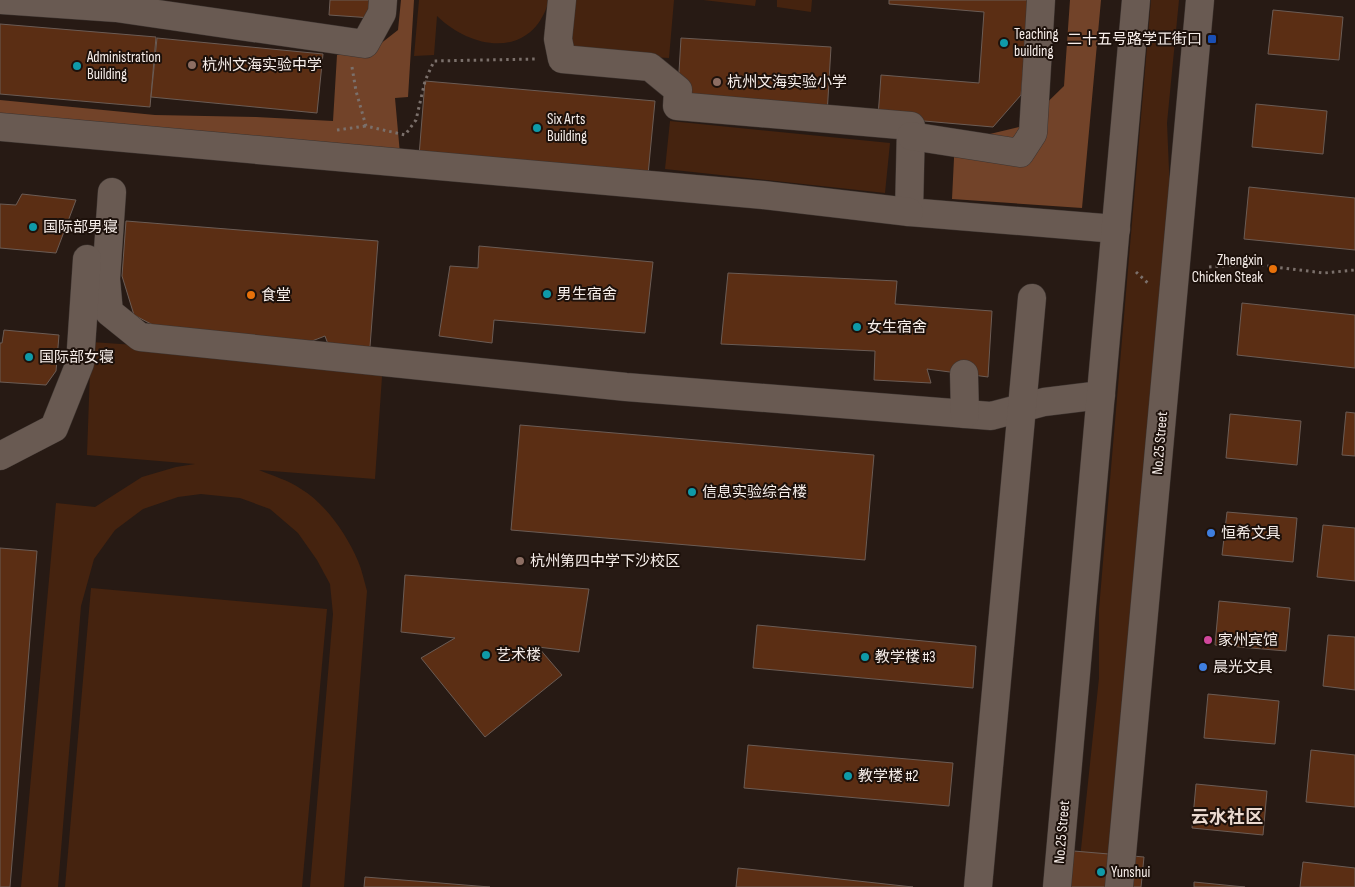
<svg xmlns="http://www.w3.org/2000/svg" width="1355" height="887" font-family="'Sofia Sans Condensed','Noto Sans SC',sans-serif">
<rect width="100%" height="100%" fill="#271a14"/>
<g fill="#45230f">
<path d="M419 0H549C533 59 473 51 437 16L434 55 414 56Z"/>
<path d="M562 0H674L669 58 557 52Z"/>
<path d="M703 0H756L755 6Z"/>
<path d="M777 0H812L811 12 777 7Z"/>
<path d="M1151 0H1179L1167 123 1172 241 1112 887H1077L1099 678V609Z"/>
<path d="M670 121 890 143 885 193 665 169Z"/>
<path d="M91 342 383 362 375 479 259 470C273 476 288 480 301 489 326 504 347 535 358 561 362 570 364 581 367 591L344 887H310L333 614 330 584 317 560 298 533 270 509 240 498 201 494 178 497 143 509 115 530 94 559 81 606 58 887H21L56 503 95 507 142 477 176 467 195 464 87 455Z"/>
<path d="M91 588 327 609 302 887H65Z"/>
</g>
<g fill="#724329">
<path d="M401 0H414L408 97 395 98 400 154 0 120V100L155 115 256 117 333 121 337 55 375 48 398 30Z"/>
<path d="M1070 0H1101L1082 208 952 199 955 138 969 139 1023 126 1064 86Z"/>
</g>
<g fill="#5b2e14" stroke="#6b5c55">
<path d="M330 0H374L372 18 329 15Z"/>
<path d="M889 0H1030L1021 95 993 127 878 117 881 75 979 83 984 12 889 4Z"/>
<path d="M1273 10 1343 17 1339 60 1268 54Z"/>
<path d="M0 24 156 37 150 107 0 94Z"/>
<path d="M157 38 323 54 317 113 151 97Z"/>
<path d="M681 38 831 47 827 115 677 106Z"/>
<path d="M425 81 655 101 648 175 419 156Z"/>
<path d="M1256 104 1327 111 1323 154 1252 147Z"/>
<path d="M1249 187 1355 198V250L1244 239Z"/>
<path d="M22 194 76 200 56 253 0 248V204L16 205Z"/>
<path d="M126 221 378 241 369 360 332 355 325 336 312 341 170 334 134 315 122 276Z"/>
<path d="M479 246 653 262 645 333 494 320 492 343 439 336 450 266 478 268Z"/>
<path d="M728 273 897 281 895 304 992 311 988 377 927 369 931 383 874 380 875 351 721 344Z"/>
<path d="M1242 303 1355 315V368L1237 355Z"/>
<path d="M4 330 59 335 56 371 46 385 0 382V343H2Z"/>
<path d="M1346 412 1355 413V456L1342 455Z"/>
<path d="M1230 414 1301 421 1297 465 1226 458Z"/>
<path d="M520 425 874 455 865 560 511 530Z"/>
<path d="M1227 512 1297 518 1293 562 1222 555Z"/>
<path d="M1323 525 1355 528V581L1317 577Z"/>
<path d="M0 548 37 551 10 887H0Z"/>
<path d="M405 575 589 589 579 652 538 647 562 675 485 737 421 658 455 638 401 632Z"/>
<path d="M1219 601 1290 608 1286 651 1215 645Z"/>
<path d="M757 625 976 646 973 688 753 668Z"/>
<path d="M1328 635 1355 637V690L1323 686Z"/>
<path d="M1208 694 1279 701 1275 744 1204 738Z"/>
<path d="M748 745 953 763 949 806 744 788Z"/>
<path d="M1311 750 1355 755V807L1306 802Z"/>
<path d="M1196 784 1267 791 1263 835 1192 828Z"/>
<path d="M1062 850 1144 857 1141 887H1059Z"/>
<path d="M1303 862 1355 868V887H1300Z"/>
<path d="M738 868 913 887H736Z"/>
<path d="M365 877 490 887H364Z"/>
<path d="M1194 882 1245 887H1194Z"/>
</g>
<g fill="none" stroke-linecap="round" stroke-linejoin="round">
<defs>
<g id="minor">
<path d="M0 0 116 8 365 44 382 13 383 0"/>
<path d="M562 0 558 39 562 59 650 67 678 90 677 106 911 126 909 212 1116 229"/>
<path d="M0 127 763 195 909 212"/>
<path d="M911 136 1020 153 1033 133 1041 0"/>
<path d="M112 192 106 279 109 312 140 337 626 387 991 416 1044 402 1101 395"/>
<path d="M964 374 965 414"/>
<path d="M0 456 54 428 80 363 87 259"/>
<path d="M978 887 1032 298"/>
</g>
<g id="secondary">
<path d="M1057 887 1136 0"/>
<path d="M1119 887 1200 0"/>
</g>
</defs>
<use href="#minor" stroke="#3d3430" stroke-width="29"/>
<use href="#secondary" stroke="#3d3430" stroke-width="29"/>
<g stroke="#7b706b" stroke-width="3" stroke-dasharray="2.5 4" stroke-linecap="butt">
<path d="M352 67 356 91 366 126 405 135 416 120 425 81 434 61 537 59"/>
<path d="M337 130 366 126"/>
<path d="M1209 267 1250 264 1324 273 1355 270"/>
<path d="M1136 272 1150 285"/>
</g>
<use href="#minor" stroke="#695a52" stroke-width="28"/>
<use href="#secondary" stroke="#695a52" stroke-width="28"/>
</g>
<rect fill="#1a4fb4" stroke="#1d110b" stroke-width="2" x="1207" y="34" width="10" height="10" rx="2.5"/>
<g fill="#0f9aa8" stroke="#1d110b" stroke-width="2">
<circle cx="1004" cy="43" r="5"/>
<circle cx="77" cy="66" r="5"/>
<circle cx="537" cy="128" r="5"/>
<circle cx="33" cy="227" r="5"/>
<circle cx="547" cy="294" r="5"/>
<circle cx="857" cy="327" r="5"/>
<circle cx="29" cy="357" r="5"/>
<circle cx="692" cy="492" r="5"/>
<circle cx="486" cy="655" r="5"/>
<circle cx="865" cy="657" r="5"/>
<circle cx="848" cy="776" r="5"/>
<circle cx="1101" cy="872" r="5"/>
</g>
<g fill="#8d6e63" stroke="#1d110b" stroke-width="2">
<circle cx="192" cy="65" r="5"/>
<circle cx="717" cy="82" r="5"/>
<circle cx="520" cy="561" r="5"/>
</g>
<g fill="#e8710a" stroke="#1d110b" stroke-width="2">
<circle cx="1273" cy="269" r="5"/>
<circle cx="251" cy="295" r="5"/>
</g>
<g fill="#3f7fe0" stroke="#1d110b" stroke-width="2">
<circle cx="1211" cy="533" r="5"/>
<circle cx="1203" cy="667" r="5"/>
</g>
<circle fill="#d1479c" stroke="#1d110b" stroke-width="2" cx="1208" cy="640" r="5"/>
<g text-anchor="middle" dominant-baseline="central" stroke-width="4" stroke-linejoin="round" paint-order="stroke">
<g font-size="15" fill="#f7eeea" stroke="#1d110b" text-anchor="start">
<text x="1014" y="34">Teaching<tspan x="1014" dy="17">building</tspan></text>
<text x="1202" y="39" text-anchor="end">二十五号路学正街口</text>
<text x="87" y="57">Administration<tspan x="87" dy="17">Building</tspan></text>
<text x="202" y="65">杭州文海实验中学</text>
<text x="727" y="82">杭州文海实验小学</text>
<text x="547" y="119">Six Arts<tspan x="547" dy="17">Building</tspan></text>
<text x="43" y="227">国际部男寝</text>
<text x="1263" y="260" text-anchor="end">Zhengxin<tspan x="1263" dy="17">Chicken Steak</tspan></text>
<text x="557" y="294">男生宿舍</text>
<text x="261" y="295">食堂</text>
<text x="867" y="327">女生宿舍</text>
<text x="39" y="357">国际部女寝</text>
<text x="702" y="492">信息实验综合楼</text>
<text x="1221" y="533">恒希文具</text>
<text x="530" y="561">杭州第四中学下沙校区</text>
<text x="1218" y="640">家州宾馆</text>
<text x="496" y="655">艺术楼</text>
<text x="875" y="657">教学楼 #3</text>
<text x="1213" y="667">晨光文具</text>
<text x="858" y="776">教学楼 #2</text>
<text x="1111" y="872">Yunshui</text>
</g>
<g font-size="15" fill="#f7eeea" stroke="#1d110b">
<text transform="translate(1160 443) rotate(-85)">No.25 Street</text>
<text transform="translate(1062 832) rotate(-85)">No.25 Street</text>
</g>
<g font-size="18" font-weight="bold" fill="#ebdad0" stroke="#1d110b">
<text x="1227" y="817">云水社区</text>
</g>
</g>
</svg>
